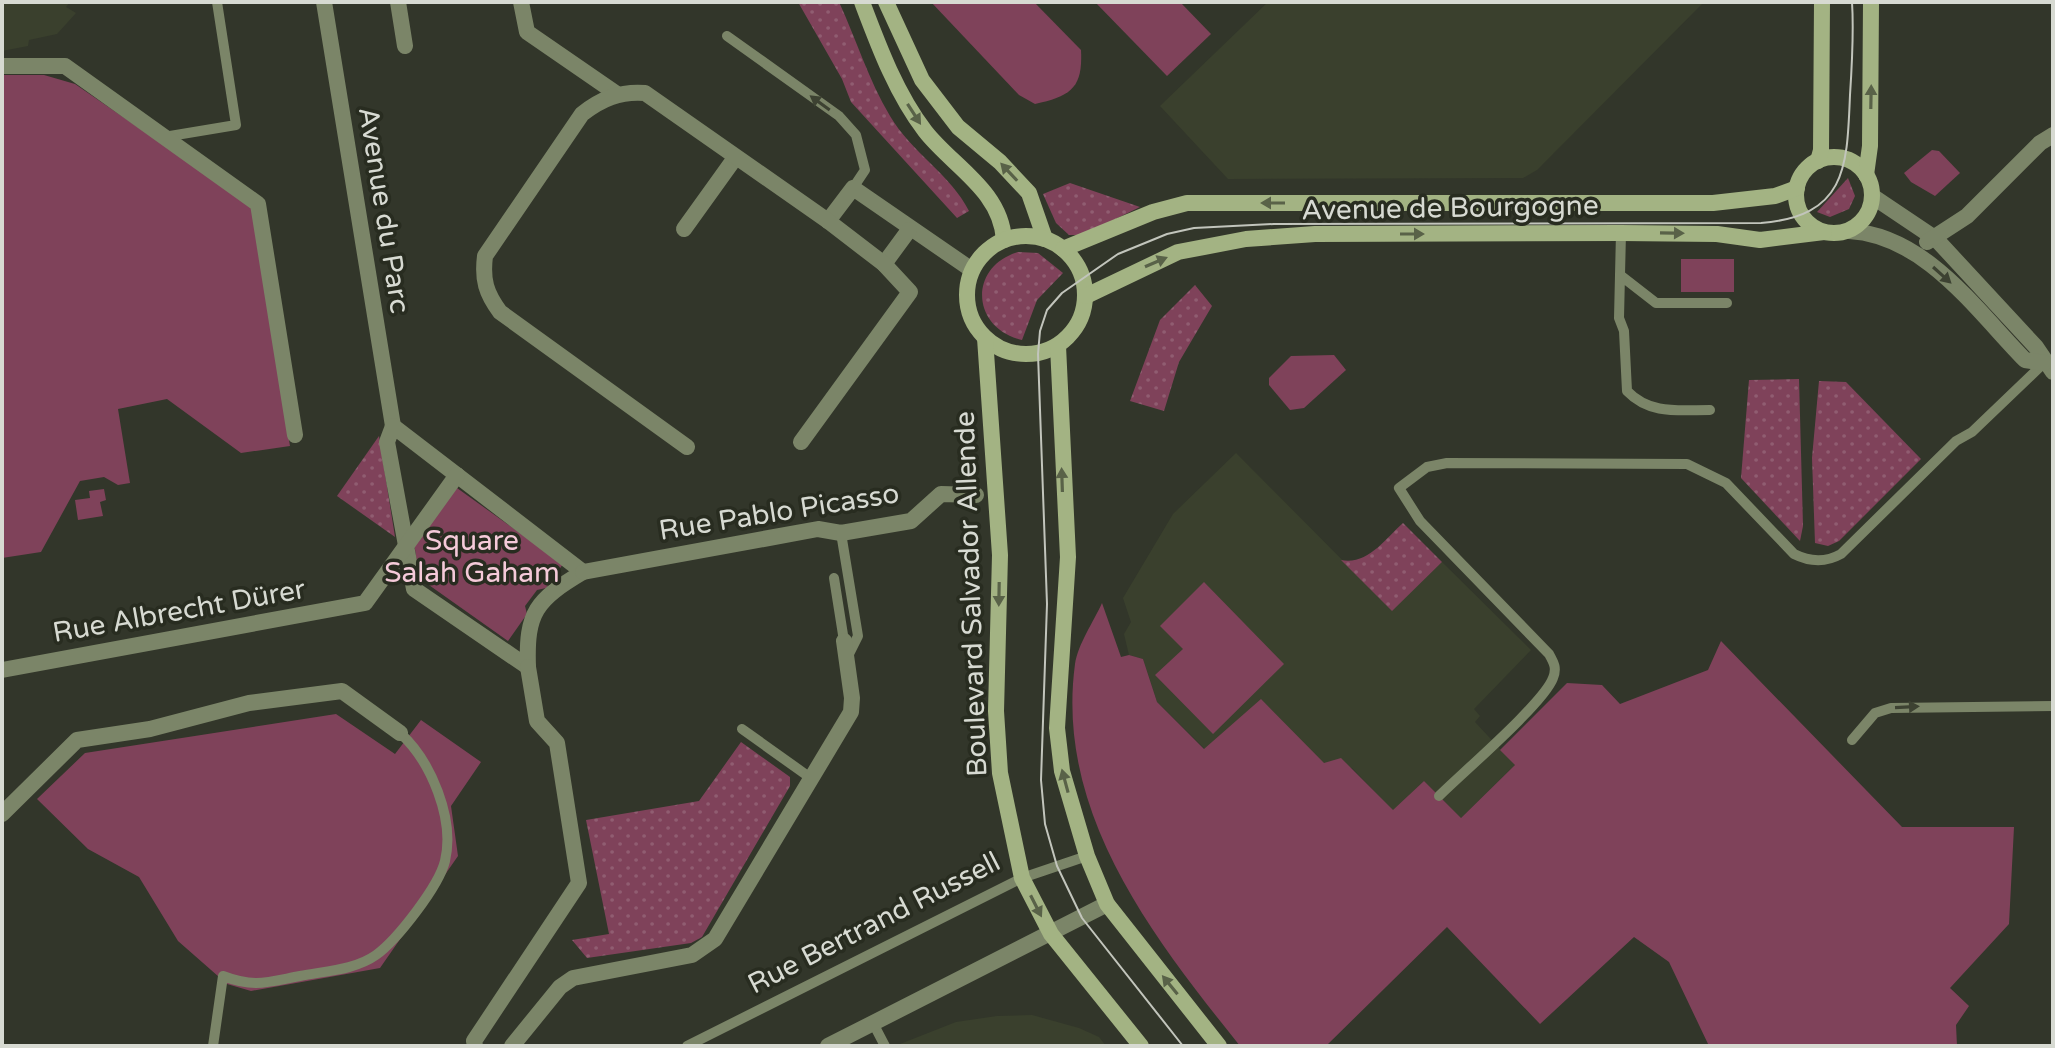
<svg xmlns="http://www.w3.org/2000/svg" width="2055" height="1048" font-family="'Varela Round',sans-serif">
<defs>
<pattern id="grass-dots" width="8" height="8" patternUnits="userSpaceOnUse" patternTransform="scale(2)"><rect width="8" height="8" fill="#7f425a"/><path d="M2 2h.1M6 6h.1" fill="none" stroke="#905d71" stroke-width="1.8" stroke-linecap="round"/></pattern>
</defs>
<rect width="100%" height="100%" fill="#32362a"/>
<g fill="#3a402d">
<path d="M2 2H70L66 7 76 13 57 34 29 40 28 46 2 51Z"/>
<path d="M1268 2H1704L1537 170 1523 178 1228 179 1160 106Z"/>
<path d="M1236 453 1392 610 1442 562 1531 650 1474 709 1480 716 1475 722 1515 765 1461 818 1424 781 1393 811 1352 768 1205 749 1157 702 1143 659 1129 655 1124 634 1131 622 1123 598 1173 514Z"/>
<path d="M1032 1015 1079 1028 1099 1037 1106 1046H895L956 1022 997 1016Z"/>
</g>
<g fill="url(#grass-dots)">
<path d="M798 2H839C856 39 869 81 890 116 911 152 951 175 969 211L957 218 851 102 842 79Z"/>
<path d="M1848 178 1855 196 1849 209 1830 217 1817 212Z"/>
<path d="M1070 183 1140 207 1083 235H1069L1056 223 1043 194Z"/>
<path d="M1018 252 1038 253 1063 273 1037 300 1022 340C971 328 968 267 1018 252Z"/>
<path d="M1195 285 1212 306 1179 362 1164 411 1130 401 1160 320Z"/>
<path d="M1799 379 1803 526 1800 541 1741 478 1749 380Z"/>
<path d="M1819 381 1846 382 1921 459 1839 541 1828 546 1815 543 1812 458Z"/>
<path d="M379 436 395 537 337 496Z"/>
<path d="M1403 523 1442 562 1392 611 1341 560C1368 565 1384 540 1403 523Z"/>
<path d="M741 742 790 777V786L702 937 691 943 587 958 572 940 609 934 586 820 699 801Z"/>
</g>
<g fill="#7f425a">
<path d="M931 2H1034L1081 50C1083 88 1071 96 1035 104L1019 95Z"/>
<path d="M1095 2H1180L1211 34 1167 76Z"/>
<path d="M2 75H44L75 84 251 205 290 446 241 453 167 399 118 409 130 483 118 485 104 477 80 481 41 552 2 558Z"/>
<path d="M1932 150 1939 151 1960 173 1935 196 1911 182 1904 173Z"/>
<rect x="1681" y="259" width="53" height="33"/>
<path d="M1334 355 1346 370 1304 408 1290 410 1269 385V378L1291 356Z"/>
<path d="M457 488 563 564 546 588 537 590 525 606 527 614 508 641 419 578 414 542Z"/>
<path d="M104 489 106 500 100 502 103 516 78 520 75 500 90 498 89 491Z"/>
<path d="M1204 582 1284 664 1213 734 1155 675 1183 649 1160 626Z"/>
<path d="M1102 603 1121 657 1129 655 1143 659 1157 702 1204 749 1261 699 1324 763 1341 758 1393 810 1424 781 1461 818 1515 765 1500 750 1567 683 1602 685 1620 704 1708 670 1721 641 1902 827H2014L2009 924 1950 988 1969 1006 1956 1025 1957 1046H1709L1669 962 1634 937 1540 1024 1447 927 1326 1046H1240C1153 937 1055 813 1075 664 1078 644 1094 621 1102 603Z"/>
<path d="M336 714 395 754 421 720 481 762 451 806 458 856 380 968 251 991 227 984 178 941 139 877 88 849 37 799 85 753Z"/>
</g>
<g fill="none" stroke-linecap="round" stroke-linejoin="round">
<g stroke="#7b8568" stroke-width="10">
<path d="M727 36 839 116 856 135 865 170 853 188"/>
<path d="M164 137 236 125 217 2"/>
<path d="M1620 275 1621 233"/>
<path d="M1710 410C1679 410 1650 415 1627 391L1624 331 1619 318 1620 275 1656 303H1727"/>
<path d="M841 533 858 636 848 656"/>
<path d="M834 578 844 641"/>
<path d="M742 729 812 779"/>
<path d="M1852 740 1875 713 1891 708 2053 706"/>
<path d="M1439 796C1462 773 1544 703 1553 678 1557 668 1554 663 1549 654L1420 521 1399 488 1427 467 1447 463 1687 464 1726 483 1794 554C1810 562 1825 563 1841 554L1956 441 1972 432 2044 363"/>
<path d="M873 1023 885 1046"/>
<path d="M213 1046 223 976C254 988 268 982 300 976 325 971 355 970 376 955 397 940 439 886 445 861 455 819 431 761 400 733"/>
<path d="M687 1046 1022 878 1087 856"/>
</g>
<g stroke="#7b8568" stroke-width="16">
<path d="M324 2 393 426"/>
<path d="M398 2 405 46"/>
<path d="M521 2 527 32 617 94"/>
<path d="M2 66H65L258 204 295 435"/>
<path d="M1872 196 1936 239 2036 347 2053 372"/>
<path d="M828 221 853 188 972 270"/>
<path d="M684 229 735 158"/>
<path d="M1849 231C1925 235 1976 310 2025 360L2044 363"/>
<path d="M1927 242 1967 216 2040 143 2053 135"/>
<path d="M884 264 909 230"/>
<path d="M393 426 583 572C536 600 526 612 528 667L414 589 387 442Z"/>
<path d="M687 447 500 312C486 293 482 280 485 256L582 114C601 99 620 91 645 93L828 221 884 264 910 292 801 442"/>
<path d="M583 572 818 529 841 533 911 521 941 494 976 495"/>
<path d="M2 670 365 603 457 475"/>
<path d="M2 814 77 740 150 729 249 703 342 691 400 733"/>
<path d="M475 1046 474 1041 579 883 557 743 537 721 528 667"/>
<path d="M512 1046 560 987 573 978 692 955 715 939 851 712 852 698 844 641"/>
<path d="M828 1046 1107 904"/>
</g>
<g stroke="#a3b383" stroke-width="16">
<path d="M862 2C879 47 896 93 925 131 952 166 1001 190 1004 240"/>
<path d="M886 2 922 80 958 127 1000 162 1029 193 1045 239"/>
<circle cx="1834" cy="195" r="38"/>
<path d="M1818 161 1821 150 1822 2"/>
<path d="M1866 175 1870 146 1871 2"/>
<circle cx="1026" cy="295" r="59"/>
<path d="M1063 249 1153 212 1187 203H1713L1775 196 1797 188"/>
<path d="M1086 296 1178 252 1246 239 1315 234 1621 233 1717 234 1760 240 1824 232"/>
<path d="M985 338 1000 555 996 711 1000 773 1022 878 1051 934 1141 1046"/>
<path d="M1058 346 1068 557 1057 728 1062 771 1087 856 1107 904 1219 1046"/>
</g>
<path stroke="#c2c5bc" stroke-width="2" d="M1183 1046 1082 918 1057 866 1045 824 1041 780 1047 604 1038 354 1040 331 1047 310 1062 293 1118 254 1167 234 1194 228 1274 224 1761 223C1847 216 1847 167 1850 95 1852 65 1854 33 1852 2"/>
</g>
<defs><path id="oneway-solid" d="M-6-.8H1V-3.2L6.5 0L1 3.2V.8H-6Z" transform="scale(2)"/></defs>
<g fill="#596248">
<use href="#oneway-solid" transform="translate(1871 97) rotate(-89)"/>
<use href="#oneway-solid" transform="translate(914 114) rotate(57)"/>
<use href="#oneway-solid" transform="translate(1009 172) rotate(-133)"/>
<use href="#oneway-solid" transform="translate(1273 203) rotate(180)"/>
<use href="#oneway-solid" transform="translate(1672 233) rotate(1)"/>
<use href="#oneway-solid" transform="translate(1412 234)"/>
<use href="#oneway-solid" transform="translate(1156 262) rotate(-23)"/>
<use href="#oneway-solid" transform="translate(1062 480) rotate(-92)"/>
<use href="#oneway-solid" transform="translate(999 594) rotate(91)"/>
<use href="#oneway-solid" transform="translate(1065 781) rotate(-105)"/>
<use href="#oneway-solid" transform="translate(1036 906) rotate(63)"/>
<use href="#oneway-solid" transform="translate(1170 985) rotate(-129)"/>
</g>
<g fill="#3d4232">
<use href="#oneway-solid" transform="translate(820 103) rotate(-144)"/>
<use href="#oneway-solid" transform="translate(1942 275) rotate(42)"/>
<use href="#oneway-solid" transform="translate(1907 707) rotate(-3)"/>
</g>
<g text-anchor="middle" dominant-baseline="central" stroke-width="7" stroke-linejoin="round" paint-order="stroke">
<g font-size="28" fill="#d7dad2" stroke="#282c20">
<text transform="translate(1450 208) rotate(-1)">Avenue de Bourgogne</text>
<text transform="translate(384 210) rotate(81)">Avenue du Parc</text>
<text transform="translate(779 512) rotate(-9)">Rue Pablo Picasso</text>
<text transform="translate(971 594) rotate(-92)">Boulevard Salvador Allende</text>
<text transform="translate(179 611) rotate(-10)">Rue Albrecht Dürer</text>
<text transform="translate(874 923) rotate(-27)">Rue Bertrand Russell</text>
</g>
<g font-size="28" fill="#f5cad9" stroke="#282c20">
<text x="472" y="541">Square<tspan x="472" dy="32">Salah Gaham</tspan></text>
</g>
</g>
<rect width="2055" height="1048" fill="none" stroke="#d7dad2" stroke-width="8"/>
</svg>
